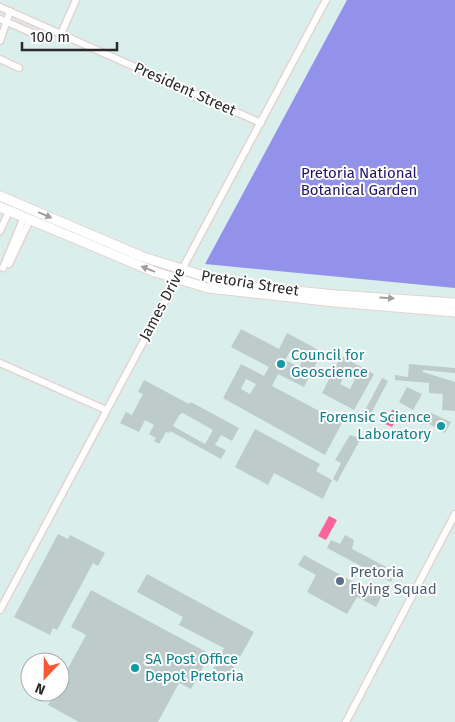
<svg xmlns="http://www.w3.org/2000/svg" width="455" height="722" font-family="'Fira Sans',sans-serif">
<rect width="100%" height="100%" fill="#daeeec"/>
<path fill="#9292ea" d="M347 0H455V288L205 264Z"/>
<g fill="#fa639e">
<path d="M392 410H397L399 414 392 427 385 424Z"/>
<path d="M329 516 337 520 326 540 318 536Z"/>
</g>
<g fill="#bdcccb" fill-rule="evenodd">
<path d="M241 329 279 349 287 333 322 352 304 387 278 374 272 386 342 423 325 455 223 398 241 364 264 376 269 367 231 347ZM291 350 304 357 299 367 285 360ZM246 379 256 384 250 394 241 389Z"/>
<path d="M341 356 374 374 354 410 322 393ZM345 374 355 379 350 389 340 384Z"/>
<path d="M409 364 455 368V373L423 370V372L455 382V411L442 410 443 394 429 393V383L395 380V375L408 377Z"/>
<path d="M382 378 388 381 367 421 361 418Z"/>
<path d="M144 380 189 404 191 402 239 428 232 441 221 435 215 445 226 450 221 459 170 431 169 433 166 432 159 444 154 441 156 438 149 434 154 425 145 420 139 432 120 423 126 412 132 415 143 394 138 392ZM183 413 213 430 205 444 173 426 180 414Z"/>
<path d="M407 387 422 394 413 410 399 402Z"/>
<path d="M429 412 451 422 445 433 424 421Z"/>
<path d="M255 429 320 464 316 471 332 480 323 499 274 473 268 485 235 467Z"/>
<path d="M350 435 361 438 337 482 333 479 341 463 335 460Z"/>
<path d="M58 534 68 539 70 535 105 553 98 566 93 563 57 630 53 628 50 635 14 617Z"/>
<path d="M345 535 354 540 352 549 396 572 391 582 327 548 331 540 340 544Z"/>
<path d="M304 555 381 597 376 607 357 597 347 614 307 592 316 575 298 565Z"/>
<path d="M147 574 254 632 240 657 237 655 232 666 234 667 225 683 214 677 216 674 212 672 224 648 179 625 183 617 137 592Z"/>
<path d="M91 590 210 654 191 689 179 683 158 722H79L48 705 55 692H60V683L86 635 71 627Z"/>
</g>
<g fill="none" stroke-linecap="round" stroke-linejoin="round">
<defs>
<g id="minor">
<path d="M0 7 261 123"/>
<path d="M0 19 37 35"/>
<path d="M61 34 76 0"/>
<path d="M0 41 10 11"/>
<path d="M0 59 19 68"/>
<path d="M0 231 9 211"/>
<path d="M9 264 30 220"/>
<path d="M3 268 24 217"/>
<path d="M0 363 106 410"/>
<path d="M0 610 326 0"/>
<path d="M346 722 455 514"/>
</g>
<g id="secondary">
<path d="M0 196 143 257 216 280 256 287 336 295 455 303"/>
<path d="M0 207 155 272 208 288 335 302 455 312"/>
</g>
</defs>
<use href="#minor" stroke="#e4d3d0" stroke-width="9"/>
<use href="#secondary" stroke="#e4d3d0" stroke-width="11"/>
<use href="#minor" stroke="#fff" stroke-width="6"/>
<use href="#secondary" stroke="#fff" stroke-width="9"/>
</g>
<defs><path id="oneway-solid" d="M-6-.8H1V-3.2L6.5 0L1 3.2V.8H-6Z" transform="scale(1.25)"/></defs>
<g fill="#9f9f9f">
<use href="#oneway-solid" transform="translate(45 215) rotate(23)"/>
<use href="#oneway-solid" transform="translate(148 269) rotate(-158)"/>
<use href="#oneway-solid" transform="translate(387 298) rotate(4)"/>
</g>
<g fill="#0f9aa8" stroke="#fff" stroke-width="2">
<circle cx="281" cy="364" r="5"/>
<circle cx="441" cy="426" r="5"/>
<circle cx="135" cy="668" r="5"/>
</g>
<circle fill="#5c6f8a" stroke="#fff" stroke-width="2" cx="340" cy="581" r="5"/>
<g text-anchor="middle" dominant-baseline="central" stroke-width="4" stroke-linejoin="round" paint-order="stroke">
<g font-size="15" fill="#2a2a2a" stroke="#fff">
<text transform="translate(185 89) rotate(24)">President Street</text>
<text transform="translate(250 283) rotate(9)">Pretoria Street</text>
<text transform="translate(162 304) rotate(-62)">James Drive</text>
</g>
<g font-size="15" fill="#1f136e" stroke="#fff">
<text x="359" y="173">Pretoria National<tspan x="359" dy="17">Botanical Garden</tspan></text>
</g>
<g font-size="15" fill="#0d838f" stroke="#fff" text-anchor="start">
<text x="291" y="355">Council for<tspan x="291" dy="17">Geoscience</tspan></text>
<text x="431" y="417" text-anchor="end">Forensic Science<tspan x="431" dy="17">Laboratory</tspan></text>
<text x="145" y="659">SA Post Office<tspan x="145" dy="17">Depot Pretoria</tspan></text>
</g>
<g font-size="15" fill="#4e5e75" stroke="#fff" text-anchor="start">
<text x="350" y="572">Pretoria<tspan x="350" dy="17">Flying Squad</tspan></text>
</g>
</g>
<g transform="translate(45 677) rotate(202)"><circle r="24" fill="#ffffff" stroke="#aaaaaa"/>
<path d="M0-4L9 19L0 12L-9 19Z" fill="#ff5636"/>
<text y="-8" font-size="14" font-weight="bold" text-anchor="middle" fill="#2a2a2a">N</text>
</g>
<path d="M22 42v8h95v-8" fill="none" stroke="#2a2a2a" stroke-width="2.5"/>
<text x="30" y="42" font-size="15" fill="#2a2a2a" stroke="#ffffff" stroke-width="4" paint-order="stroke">100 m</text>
</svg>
